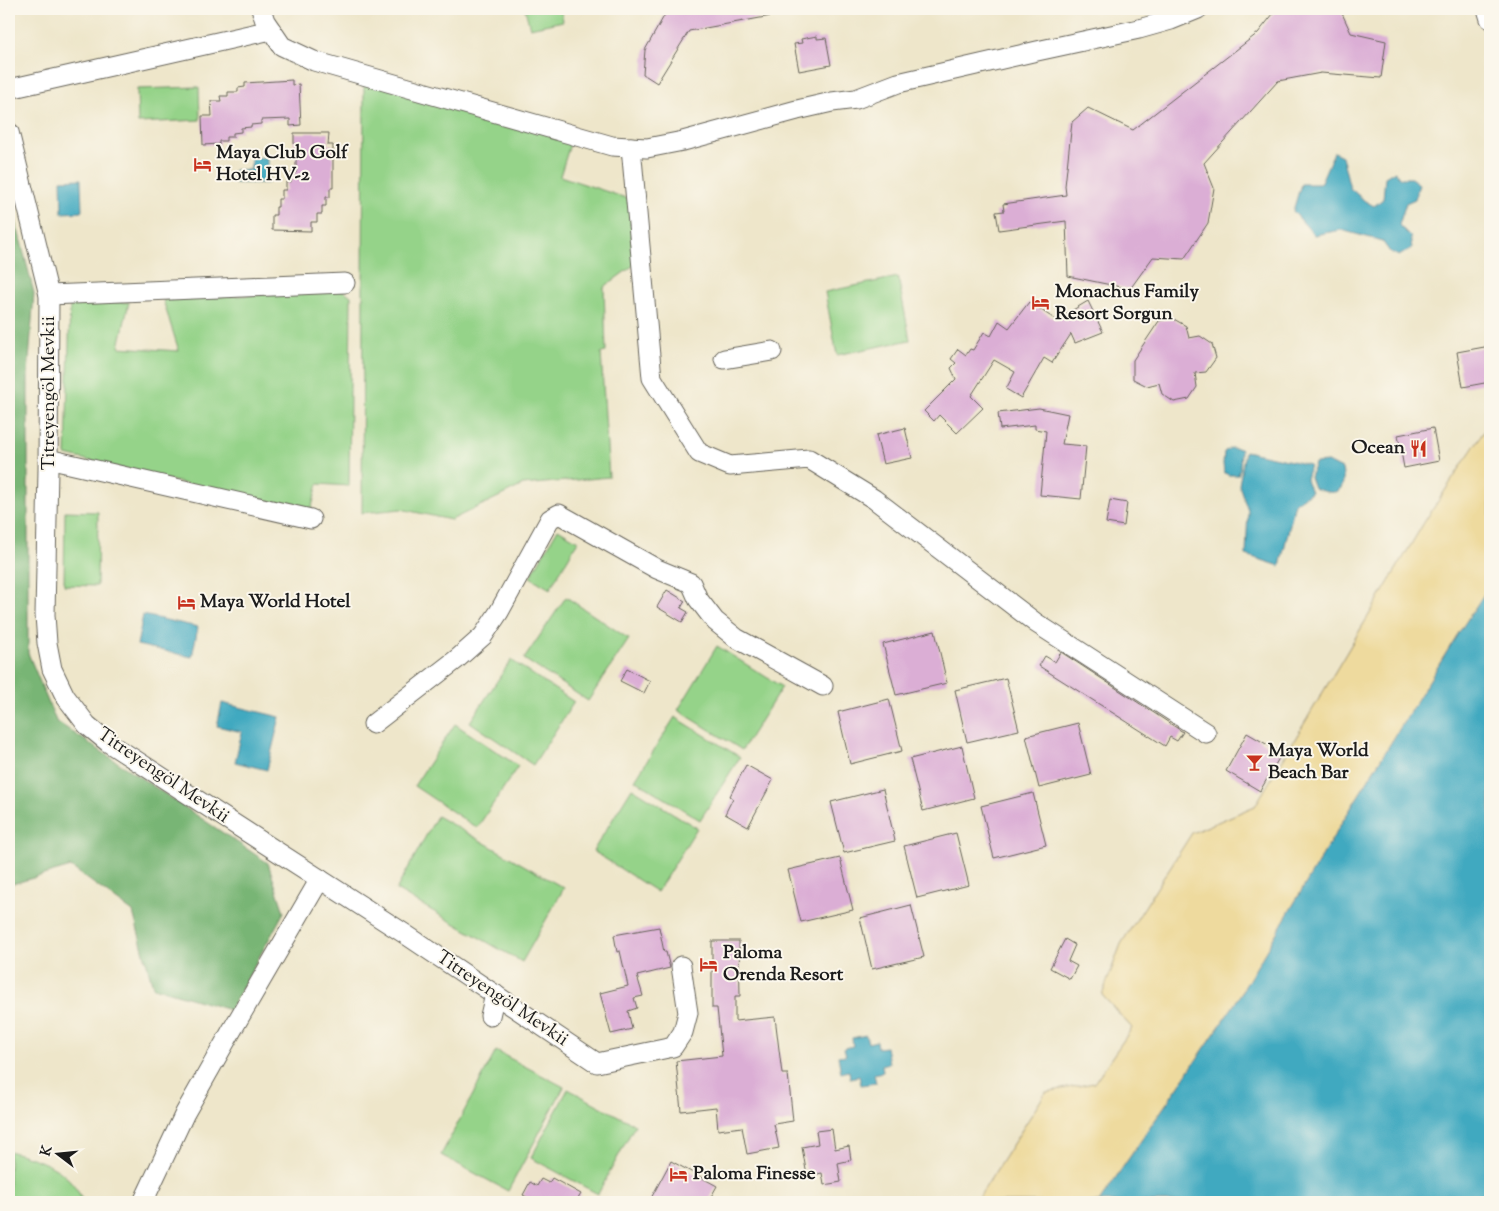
<svg xmlns="http://www.w3.org/2000/svg" width="1499" height="1211" font-family="'Sorts Mill Goudy',serif">
<rect width="100%" height="100%" fill="#fbf7ec"/>
<filter id="ink" filterUnits="userSpaceOnUse"><feTurbulence type="fractalNoise" baseFrequency=".02" numOctaves="2"/><feDisplacementMap in="SourceGraphic" scale="10" xChannelSelector="R" yChannelSelector="G"/><feConvolveMatrix kernelMatrix="1 2 1 2 8 2 1 2 1" color-interpolation-filters="sRGB"/></filter>
<filter id="wash" filterUnits="userSpaceOnUse"><feTurbulence type="fractalNoise" baseFrequency=".0096" numOctaves="4" result="noise"/><feDisplacementMap in="SourceGraphic" scale="20" xChannelSelector="R" yChannelSelector="G"/><feGaussianBlur stdDeviation="1.12" result="paint"/><feColorMatrix in="noise" values="0 0 0 0 0 0 0 0 0 0 0 0 0 0 0 0 0 1.4 0 .05"/><feComposite in="paint" operator="in"/></filter>
<g filter="url(#wash)">
<rect width="100%" height="100%" fill="#eee6ca"/>
<g fill="#95d389" stroke="#587852">
<path d="M525 9H561L563 21 530 28Z"/>
<path d="M364 81 571 141 560 176 629 199 634 265 604 287 606 352 601 353 609 477 523 485 451 520 401 509 362 513Z"/>
<path d="M199 87 200 120 138 123 137 89Z"/>
<path d="M898 277 910 340 837 355 825 292Z"/>
<path d="M343 290 351 296 349 486 318 484 310 514 66 455 70 303 129 302 119 347 179 351 163 300Z"/>
<path d="M65 511 98 512 97 586 64 585Z"/>
<path d="M558 529 578 541 550 589 530 577Z"/>
<path d="M566 597 629 639 588 701 524 659Z"/>
<path d="M717 646 782 687 742 750 678 710Z"/>
<path d="M511 660 574 702 533 765 470 722Z"/>
<path d="M675 717 740 757 700 820 635 780Z"/>
<path d="M455 724 518 766 477 828 414 786Z"/>
<path d="M632 788 697 828 657 892 593 851Z"/>
<path d="M437 816 564 888 522 962 396 890Z"/>
<path d="M496 1051 564 1087 508 1191 441 1155Z"/>
<path d="M568 1089 635 1125 598 1194 531 1158Z"/>
<path d="M9 1151C40 1160 70 1168 83 1202H9Z"/>
</g>
<path fill="#78b575" stroke="#4a6848" d="M9 194 34 293 28 375V653L56 721 268 863 284 912 230 1010 153 987 133 912 71 867 9 885Z"/>
<path fill="#eeda9e" stroke="#857b5d" d="M1490 422V585L1456 637 1341 824 1234 1005 1099 1202H976L1046 1092 1094 1083 1132 1028 1102 995 1121 944 1192 833 1255 806 1425 521Z"/>
<g fill="#40a9c0" stroke="#2e626e">
<path d="M1334 152 1342 156 1350 188 1365 201 1374 206 1383 199 1385 177 1395 171 1400 178H1411L1419 184 1415 199 1406 203 1399 225 1410 236 1412 248 1399 256 1390 252 1382 241 1341 230 1314 235 1293 211 1301 184H1320Z"/>
<path d="M251 157 268 158V183H234V170H251Z"/>
<path d="M81 179 82 212 62 213 61 180Z"/>
<path d="M1230 448 1241 449 1240 469 1238 475H1228L1224 472 1223 464 1224 452Z"/>
<path d="M1245 451 1310 465 1306 479 1311 492 1295 503 1280 566 1246 555 1248 511 1239 485Z"/>
<path d="M1328 462 1342 469C1347 494 1335 496 1314 488L1310 477 1315 463Z"/>
<path d="M1490 585V1202H1099L1234 1005 1341 824 1456 637Z"/>
<path d="M143 615 198 627 192 657 137 645Z"/>
<path d="M222 703 280 717 267 770 235 762 242 732 217 726Z"/>
<path d="M866 1035 868 1043 877 1041 878 1048 886 1047 889 1063 882 1065 883 1072 874 1074 876 1083 861 1085 859 1076 850 1078 849 1071 841 1073 838 1056 846 1055 844 1048 853 1046 852 1038Z"/>
</g>
<g id="blocks">
<g fill="#dbaed5">
<path d="M668 9H781L782 14 689 31 657 83 643 74 645 50Z"/>
<path d="M1277 9H1340L1351 33 1386 41 1381 78 1321 73 1278 81 1204 163 1214 188 1208 223 1184 259 1153 257 1130 289 1068 276 1066 221 999 230 996 212 1004 211 1003 204 1066 195 1065 186 1072 122 1088 108 1133 130 1258 33Z"/>
<path d="M817 36V39L826 38 831 65 799 71 794 44 802 43 801 39Z"/>
<path d="M292 80V85L299 84 301 125 290 126V119L261 120V124L251 125V127L241 128V132L233 133V137H226V141H219V144L203 145 202 116H212L211 101H221L220 96H228V92H238V88L245 87V83Z"/>
<path d="M294 133H329L328 145H333V188H330V197H326V206H322V214H317V222H311V231L272 230V215H276V207H278V199H282V190H286V182H291V173H296V144H294Z"/>
<path d="M1088 301 1103 332 1075 343 1071 334 1052 363 1044 358 1021 398 1006 389 1015 372 994 360 971 396 983 408 957 433 939 415 934 421 924 411 956 379 951 368 956 363 951 359 958 349 966 355 970 349 973 350 984 332 991 336 999 321 1009 328 1029 302 1056 320Z"/>
<path d="M1172 318 1186 326 1189 338 1200 336 1212 344 1216 358 1206 372 1195 373 1197 387 1189 399 1174 402 1162 394 1159 383 1147 386 1133 379V360L1159 321Z"/>
<path d="M1490 346V382L1463 387 1457 352Z"/>
<path d="M1039 408 1068 414 1062 444 1086 446 1081 499 1040 495 1046 431 1035 429V425L1000 429 998 413Z"/>
<path d="M905 428 912 458 883 464 876 435Z"/>
<path d="M1433 428 1439 461 1404 468 1398 435Z"/>
<path d="M1110 500 1127 503 1124 526 1106 523Z"/>
<path d="M667 590 685 601 681 608 688 612 682 622 657 607Z"/>
<path d="M935 631 947 683 896 695 883 644Z"/>
<path d="M1061 652 1183 732 1177 741 1170 737 1165 746 1039 666 1045 656 1055 662Z"/>
<path d="M627 669 650 681 644 693 620 681Z"/>
<path d="M1006 678 1019 730 967 742 955 690Z"/>
<path d="M889 699 902 751 850 764 838 712Z"/>
<path d="M1078 723 1091 775 1039 788 1026 736Z"/>
<path d="M1247 733 1282 753 1260 791 1226 771Z"/>
<path d="M962 746 974 798 923 811 910 759Z"/>
<path d="M746 765 773 780 748 827 725 814 733 798 730 796Z"/>
<path d="M883 789 895 841 844 853 831 802Z"/>
<path d="M1033 793 1046 845 994 858 981 806Z"/>
<path d="M956 833 969 885 917 898 904 846Z"/>
<path d="M840 858 853 910 801 922 788 870Z"/>
<path d="M911 905 924 957 872 969 860 918Z"/>
<path d="M659 927 664 952H666L670 968 637 976 643 996 634 998 637 1008 628 1011 632 1029 611 1034 600 993 628 986 620 951 617 952 614 935Z"/>
<path d="M1065 939 1075 945 1068 961 1077 966 1070 979 1050 968Z"/>
<path d="M712 941H739L740 996H735V1021L775 1017 782 1074H788L793 1121 774 1124 779 1148 747 1154 742 1127 718 1130 716 1107 681 1111 676 1061 722 1056 717 1008H712Z"/>
<path d="M832 1129 835 1149 849 1146 851 1160 838 1163 841 1182 824 1185 822 1173 807 1176 802 1147 818 1144 816 1131Z"/>
<path d="M671 1161 717 1186 708 1202H649Z"/>
<path d="M552 1178 581 1194 576 1202H528L530 1199 523 1195 530 1182 537 1186 541 1179 549 1183Z"/>
</g>
</g>
</g>
<g filter="url(#ink)">
<use href="#blocks" fill-opacity="0" stroke="#666359" stroke-width="1"/>
<g fill="none" stroke-linecap="round" stroke-linejoin="round">
<defs>
<g id="minor">
<path d="M261 9 265 21 282 46 314 61 612 146 647 148 683 141 797 110 832 102 856 99 898 83 1037 51 1139 29 1171 20 1198 9"/>
<path d="M1487 9 1490 19"/>
<path d="M9 89 271 30"/>
<path d="M9 132 49 295 48 469 45 615 47 643 52 669 65 696 87 725 109 743 405 934 597 1063 673 1047 683 1032 688 1013 681 966"/>
<path d="M631 147 652 378 699 453 730 466 809 459 874 499 1036 623 1206 733"/>
<path d="M49 295 345 283"/>
<path d="M724 359 772 351"/>
<path d="M48 459 311 519"/>
<path d="M373 724 457 659 483 636 499 612 550 519 559 514 657 569 691 583 698 599 715 621 736 638 823 686"/>
<path d="M490 1016 495 994"/>
<path d="M143 1202 185 1113 232 1030 320 879"/>
</g>
</defs>
<use href="#minor" stroke="#666359" stroke-width="21"/>
<use href="#minor" stroke="#fff" stroke-width="19"/>
</g>
</g>
<defs>
<symbol id="hotel-bare" viewBox="-9 -9 18 18"><path d="M-6-4.5h1.5V1H6V5H4.5V3h-9V5H-6ZM-4 0a1.8 1.8 0 1 1 3.6 0ZM.5 0V-2.5h3Q6-2.5 6 0Z" fill="#c8321e" stroke="#fbf7ec" stroke-width="2.5" paint-order="stroke"/></symbol>
<symbol id="restaurant-bare" viewBox="-9 -9 18 18"><path d="M-5-6h1v4h1v-4h1v4h1v-4h1v5L-1.5 .5V6h-2V.5L-5-1ZM5-6V6H3V1.5H1.5Q1.5-4 5-6Z" fill="#c8321e" stroke="#fbf7ec" stroke-width="2.5" paint-order="stroke"/></symbol>
<symbol id="bar-bare" viewBox="-9 -9 18 18"><path d="M-6-5H6L.8 .8V4.5H3.5V6h-7V4.5H-.8V.8Z" fill="#c8321e" stroke="#fbf7ec" stroke-width="2.5" paint-order="stroke"/></symbol>
</defs>
<g fill-rule="evenodd">
<use href="#hotel-bare" x="190" y="152" width="25" height="25"/>
<use href="#hotel-bare" x="1028" y="290" width="25" height="25"/>
<use href="#restaurant-bare" x="1406" y="436" width="25" height="25"/>
<use href="#hotel-bare" x="174" y="590" width="25" height="25"/>
<use href="#bar-bare" x="1242" y="750" width="25" height="25"/>
<use href="#hotel-bare" x="696" y="952" width="25" height="25"/>
<use href="#hotel-bare" x="666" y="1162" width="25" height="25"/>
</g>
<g text-anchor="middle" dominant-baseline="central" stroke-width="4" stroke-linejoin="round" paint-order="stroke">
<g font-size="19" font-weight="bold" fill="#1c1c1c" stroke="#fbf7ec" text-anchor="start">
<text x="216" y="153">Maya Club Golf<tspan x="216" dy="22">Hotel HV-2</tspan></text>
<text x="1055" y="292">Monachus Family<tspan x="1055" dy="22">Resort Sorgun</tspan></text>
<text x="1405" y="448" text-anchor="end">Ocean</text>
<text x="200" y="602">Maya World Hotel</text>
<text x="1268" y="751">Maya World<tspan x="1268" dy="22">Beach Bar</tspan></text>
<text x="723" y="953">Paloma<tspan x="723" dy="22">Orenda Resort</tspan></text>
<text x="693" y="1174">Paloma Finesse</text>
</g>
<g font-size="19" fill="#1c1c1c" stroke="#fbf7ec">
<text transform="translate(49 393) rotate(-90)">Titreyengöl Mevkii</text>
<text transform="translate(163 776) rotate(34)">Titreyengöl Mevkii</text>
<text transform="translate(502 999) rotate(34)">Titreyengöl Mevkii</text>
</g>
</g>
<rect width="1499" height="1211" fill="none" stroke="#fbf7ec" stroke-width="30"/>
<g transform="translate(58 1154) rotate(286)" stroke="#fbf7ec" stroke-width="4" paint-order="stroke">
<path d="M0-4L9 19L0 12L-9 19Z" fill="#1c1c1c"/>
<text y="-8" font-size="14" font-weight="bold" text-anchor="middle" fill="#1c1c1c">K</text>
</g>
</svg>
